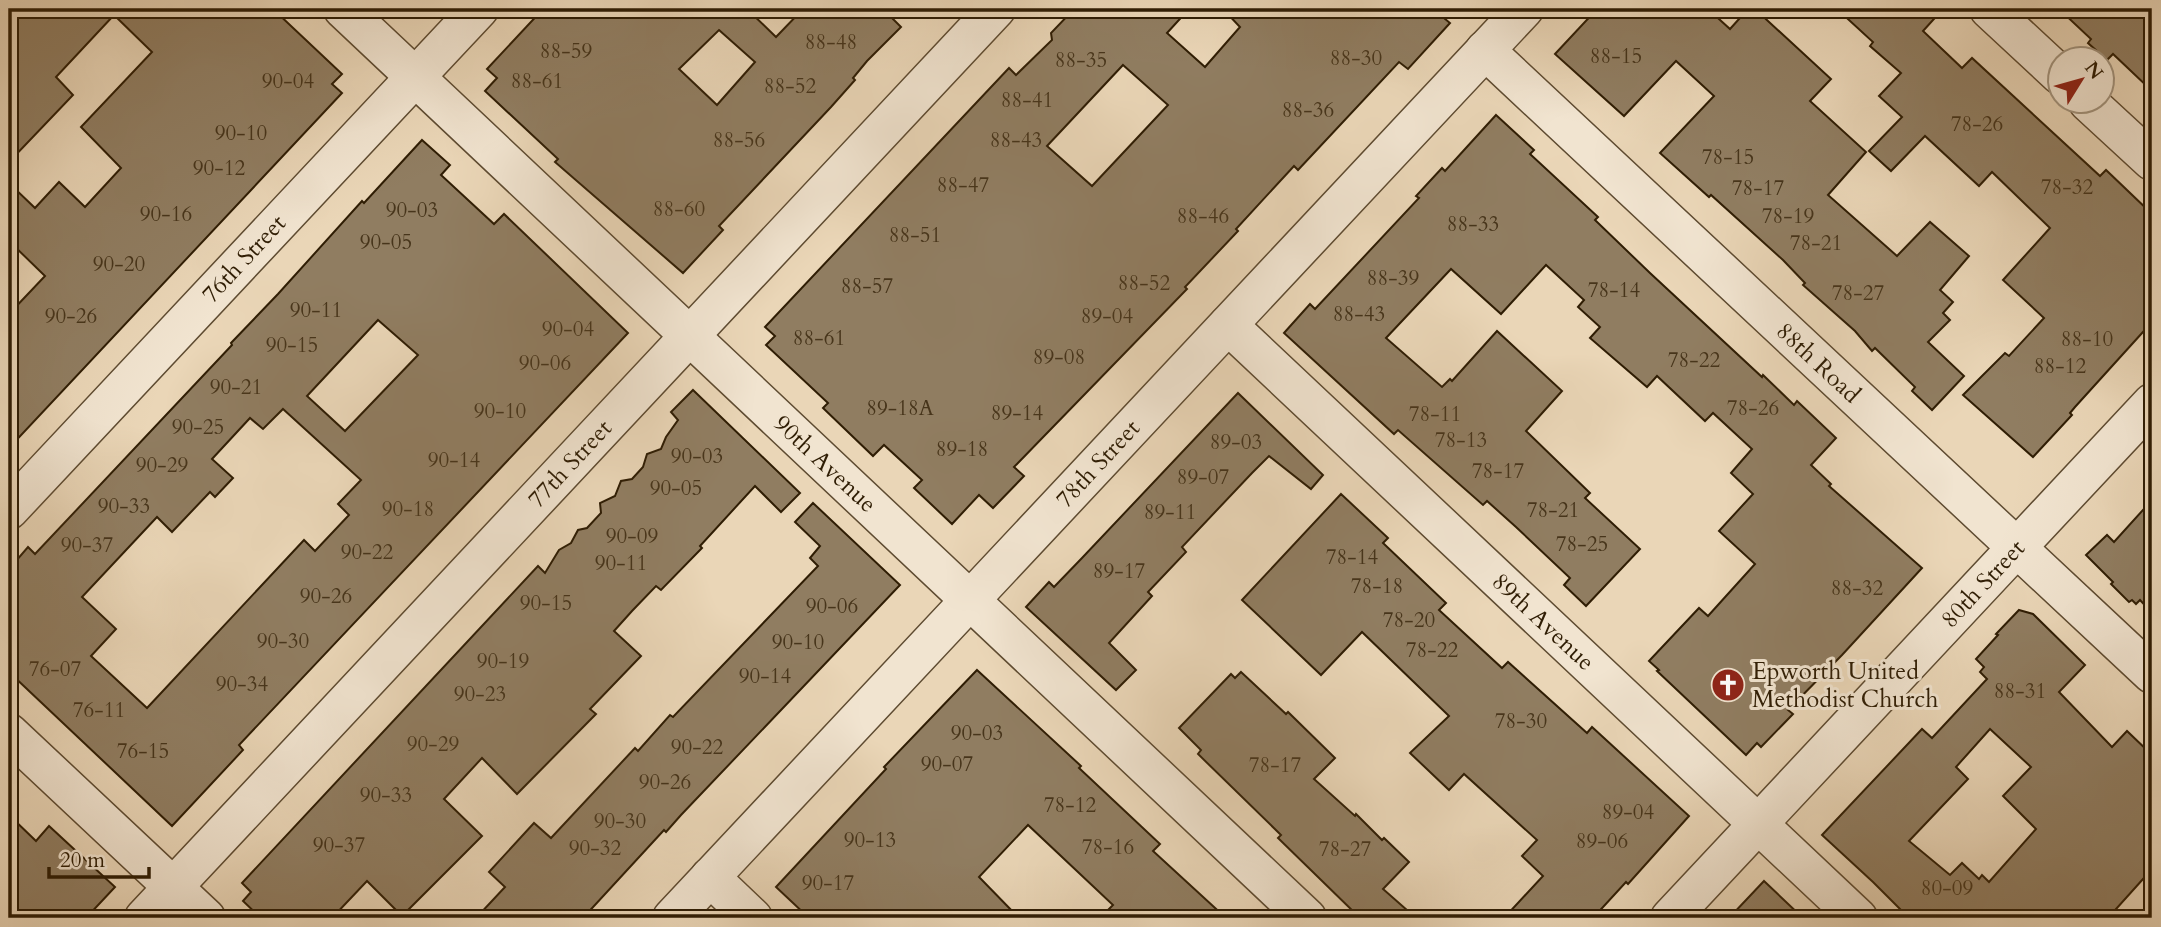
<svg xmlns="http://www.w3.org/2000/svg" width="2161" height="927" font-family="Cardo,serif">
<rect width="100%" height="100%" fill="#ead6b7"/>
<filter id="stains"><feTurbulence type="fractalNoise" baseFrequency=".00286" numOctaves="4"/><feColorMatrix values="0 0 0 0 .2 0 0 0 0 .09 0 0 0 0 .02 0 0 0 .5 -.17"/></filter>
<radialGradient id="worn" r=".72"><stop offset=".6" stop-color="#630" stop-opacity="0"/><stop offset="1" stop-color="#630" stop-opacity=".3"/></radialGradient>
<g fill="#907d61" stroke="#2f1d04" stroke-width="2" fill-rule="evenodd">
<path d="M9 9H273L342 74 332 84 342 93 9 448V314L45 276 9 241V183L35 208 59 182 85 207 121 168 81 127 152 52 114 15 56 77 73 95 9 162Z"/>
<path d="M543 9H747L776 37 803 9H883L901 27 867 61 853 78 855 80 831 107 719 226 723 230 683 273 555 162 558 159 485 91 497 78 487 69ZM719 30 755 62 717 105 679 69Z"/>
<path d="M1074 9H1189L1167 33 1205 67 1240 27 1223 9H1433L1450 23 1408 69 1399 62 1298 170 1294 166 1236 229 1238 231 1185 287 1187 289 1014 467 1024 476 993 508 979 495 952 524 914 488 922 480 884 445 873 456 823 408 828 403 766 345 775 336 765 327 1009 68 1016 75 1052 40 1051 33ZM1123 65 1168 105 1092 186 1047 146Z"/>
<path d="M1597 9H1708L1730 29 1748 9H1755L1831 79 1810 101 1866 152 1828 195 1897 256 1930 222 1969 256 1940 290 1953 302 1943 313 1950 320 1928 342 1964 376 1932 410 1912 391 1915 387 1875 348 1872 351 1855 331 1803 285 1805 283 1783 260 1711 195 1709 197 1660 153 1714 96 1676 61 1624 116 1555 54Z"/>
<path d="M1837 9H1943L1923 31 1962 68 1972 58 2100 176 2106 170 2152 214V322L2075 407 2070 413 2072 415 2033 457 1963 395 2005 353 2009 356 2044 318 2003 280 2050 228 1992 172 1979 186 1925 136 1891 171 1869 151 1902 117 1879 96 1901 73 1870 46 1873 42Z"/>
<path d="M2059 9H2152V91L2113 54 2107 60 2088 43 2091 39Z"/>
<path d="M1496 115 1534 150 1530 154 1598 217 1595 220 1650 273 1762 377 1763 375 1794 405 1797 401 1836 438 1811 465 1831 484 1829 486 1922 568 1842 655 1788 710 1793 714 1761 747 1757 743 1746 755 1657 671 1659 670 1649 661 1699 608 1708 616 1755 564 1719 531 1753 494 1731 473 1752 449 1713 413 1705 421 1657 376 1647 387 1590 338 1600 327 1578 307 1584 300 1546 265 1501 314 1451 269 1386 338 1442 387 1450 379 1452 381 1497 331 1562 391 1526 431 1590 493 1585 498 1640 549 1586 606 1564 585 1570 578 1516 527 1487 501 1483 505 1398 430 1394 434 1284 333 1310 304 1315 309 1419 198 1416 196 1442 168 1445 171Z"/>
<path d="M422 140 450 165 441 175 494 224 504 214 628 333 239 745 243 750 172 826 9 672V569L28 547 35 554 232 345 231 343 278 294 362 201 364 203ZM378 320 418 355 345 431 307 396ZM283 409 361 480 338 504 349 515 315 551 304 540 147 708 91 656 116 629 82 597 157 517 172 532 210 492 215 497 233 478 212 459 250 418 263 429Z"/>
<path d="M693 390 800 493 781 512 755 486 700 546 702 548 661 590 656 586 632 611 614 631 641 656 590 709 596 714 517 794 482 758 444 799 482 836 402 916 367 881 332 918H261L243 901 251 892 242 883 538 566 545 573 559 550 571 543 578 530 587 528 601 513 600 503 615 496 621 481 632 479 643 467 647 454 661 449 666 437 678 420 671 412Z"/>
<path d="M1238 393 1323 475 1311 489 1269 456 1252 473 1182 547 1186 552 1148 592 1152 596 1109 643 1136 670 1116 690 1026 607 1049 582 1054 587 1082 558Z"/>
<path d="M1341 494 1388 538 1383 543 1446 603 1439 610 1502 668 1508 662 1587 733 1592 727 1689 816 1628 884 1626 882 1593 918H1504L1543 876 1522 856 1537 840 1464 774 1449 790 1410 753 1449 716 1362 632 1321 675 1242 600Z"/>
<path d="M2152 500V613L2140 600 2136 604 2132 600 2129 602 2111 584 2113 582 2086 555 2107 535 2114 542Z"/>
<path d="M813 503 900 585 681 815 666 832 664 830 583 918H476L505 887 489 872 534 823 551 838 635 748 638 751 670 715 673 717 818 566 810 558 820 546 795 522Z"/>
<path d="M2019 610 2033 614 2085 665 2059 692 2112 747 2127 731 2152 755V869L2108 918H1909L1873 882 1822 835 1922 729 1932 738 1987 679 1980 672 1984 667 1976 659 1998 635 1996 634ZM1990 729 2031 767 2003 796 2036 829 1989 882 1982 875 1979 879 1962 863 1950 875 1909 841 1968 779 1956 767Z"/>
<path d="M977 670 1081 766 1079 768 1160 844 1153 851 1226 918H1100L1113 905 1028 825 979 877 1019 918H809L776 887 886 769 884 767Z"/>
<path d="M1241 672 1286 714 1288 712 1335 758 1314 779 1355 816 1356 814 1382 840 1384 838 1409 862 1383 889 1416 918H1360L1278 838 1281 835 1198 754 1201 750 1179 728 1231 674 1235 678Z"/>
<path d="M9 815 36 841 49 826 115 887 86 918H9Z"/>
<path d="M1764 881 1803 918H1729Z"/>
</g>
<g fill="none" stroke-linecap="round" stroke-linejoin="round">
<defs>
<g id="minor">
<path d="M343 9 1307 918"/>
<path d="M1989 9 2060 75"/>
<path d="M1485 50 2152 674"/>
<path d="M2088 102 2152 161"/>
<path d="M1228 325 1858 918"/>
<path d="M9 510 479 9"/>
<path d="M9 733 206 918"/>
<path d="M710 877 753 918"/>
<path d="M144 918 996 9"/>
<path d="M672 918 1524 9"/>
<path d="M1670 918 2152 403"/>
</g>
</defs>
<use href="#minor" stroke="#5e4b31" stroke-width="41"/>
<use href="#minor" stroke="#f1e4d0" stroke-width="38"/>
</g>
<defs>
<symbol id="church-disc" viewBox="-11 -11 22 22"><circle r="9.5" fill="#8f2418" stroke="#f1e4d0"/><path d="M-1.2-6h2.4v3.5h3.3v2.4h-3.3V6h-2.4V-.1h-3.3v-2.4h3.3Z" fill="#fff"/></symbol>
</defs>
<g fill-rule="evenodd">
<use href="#church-disc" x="1709" y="666" width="38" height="38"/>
</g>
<g text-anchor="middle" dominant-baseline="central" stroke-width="6" stroke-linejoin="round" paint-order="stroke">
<g font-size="21" fill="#47351b">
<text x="831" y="42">88-48</text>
<text x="566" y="51">88-59</text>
<text x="1616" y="56">88-15</text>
<text x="1356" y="58">88-30</text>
<text x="1081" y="60">88-35</text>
<text x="288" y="81">90-04</text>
<text x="537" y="81">88-61</text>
<text x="790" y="86">88-52</text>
<text x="1027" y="100">88-41</text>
<text x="1308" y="110">88-36</text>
<text x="1977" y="124">78-26</text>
<text x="241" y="133">90-10</text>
<text x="739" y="140">88-56</text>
<text x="1016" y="140">88-43</text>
<text x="1728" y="157">78-15</text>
<text x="219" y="168">90-12</text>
<text x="963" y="185">88-47</text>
<text x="2067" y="187">78-32</text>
<text x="1758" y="188">78-17</text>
<text x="679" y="209">88-60</text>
<text x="412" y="210">90-03</text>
<text x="166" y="214">90-16</text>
<text x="1203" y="216">88-46</text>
<text x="1788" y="216">78-19</text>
<text x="1473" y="224">88-33</text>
<text x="915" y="235">88-51</text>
<text x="386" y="242">90-05</text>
<text x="1816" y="243">78-21</text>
<text x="119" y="264">90-20</text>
<text x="1393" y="278">88-39</text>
<text x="1144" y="283">88-52</text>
<text x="867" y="286">88-57</text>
<text x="1614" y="290">78-14</text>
<text x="1858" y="293">78-27</text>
<text x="316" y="310">90-11</text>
<text x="1359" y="314">88-43</text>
<text x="71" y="316">90-26</text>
<text x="1107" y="316">89-04</text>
<text x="568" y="329">90-04</text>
<text x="819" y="338">88-61</text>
<text x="2087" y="339">88-10</text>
<text x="292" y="345">90-15</text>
<text x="1059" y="357">89-08</text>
<text x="1694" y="360">78-22</text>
<text x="545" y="363">90-06</text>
<text x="2060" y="366">88-12</text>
<text x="236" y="387">90-21</text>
<text x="900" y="408">89-18A</text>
<text x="1753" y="408">78-26</text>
<text x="500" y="411">90-10</text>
<text x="1017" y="413">89-14</text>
<text x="1435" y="414">78-11</text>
<text x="198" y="427">90-25</text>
<text x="1461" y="440">78-13</text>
<text x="1236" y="442">89-03</text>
<text x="962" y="449">89-18</text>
<text x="697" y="456">90-03</text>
<text x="454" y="460">90-14</text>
<text x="162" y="465">90-29</text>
<text x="1498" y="471">78-17</text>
<text x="1203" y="477">89-07</text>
<text x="676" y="488">90-05</text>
<text x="124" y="506">90-33</text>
<text x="408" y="509">90-18</text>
<text x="1553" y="510">78-21</text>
<text x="1170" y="512">89-11</text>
<text x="632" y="536">90-09</text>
<text x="1582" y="544">78-25</text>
<text x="87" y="545">90-37</text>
<text x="367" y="552">90-22</text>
<text x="1352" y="557">78-14</text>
<text x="621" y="563">90-11</text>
<text x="1119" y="571">89-17</text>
<text x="1377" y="586">78-18</text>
<text x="1857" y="588">88-32</text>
<text x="326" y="596">90-26</text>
<text x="546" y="603">90-15</text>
<text x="832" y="606">90-06</text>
<text x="1409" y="620">78-20</text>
<text x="283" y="641">90-30</text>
<text x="798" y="642">90-10</text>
<text x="1432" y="650">78-22</text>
<text x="503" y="661">90-19</text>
<text x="55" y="669">76-07</text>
<text x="765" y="676">90-14</text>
<text x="242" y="684">90-34</text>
<text x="2020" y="691">88-31</text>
<text x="480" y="694">90-23</text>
<text x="99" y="710">76-11</text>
<text x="1521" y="721">78-30</text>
<text x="977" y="733">90-03</text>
<text x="433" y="744">90-29</text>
<text x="697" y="747">90-22</text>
<text x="143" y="751">76-15</text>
<text x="947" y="764">90-07</text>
<text x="1275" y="765">78-17</text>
<text x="665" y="782">90-26</text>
<text x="386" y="795">90-33</text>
<text x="1070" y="805">78-12</text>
<text x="1628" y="812">89-04</text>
<text x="620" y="821">90-30</text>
<text x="870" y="840">90-13</text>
<text x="1602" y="841">89-06</text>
<text x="339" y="845">90-37</text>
<text x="1108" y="847">78-16</text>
<text x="595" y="848">90-32</text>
<text x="1345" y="849">78-27</text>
<text x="828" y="883">90-17</text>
<text x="1947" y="888">80-09</text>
</g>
<g font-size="24" fill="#2f1d04" stroke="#f1e4d0">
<text transform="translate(244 259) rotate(-47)">76th Street</text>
<text transform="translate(1818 363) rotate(43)">88th Road</text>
<text transform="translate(570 464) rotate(-47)">77th Street</text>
<text transform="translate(825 464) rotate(43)">90th Avenue</text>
<text transform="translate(1098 464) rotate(-47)">78th Street</text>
<text transform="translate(1983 584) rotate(-47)">80th Street</text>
<text transform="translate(1543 622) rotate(43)">89th Avenue</text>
</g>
<g font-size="24" fill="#2f1d04" stroke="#f1e4d0" text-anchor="start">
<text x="1752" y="671">Epworth United<tspan x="1752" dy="28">Methodist Church</tspan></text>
</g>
</g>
<rect width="2161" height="927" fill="none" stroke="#ead6b7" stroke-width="35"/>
<rect x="10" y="10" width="2140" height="906" fill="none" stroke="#2f1d04" stroke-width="3.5"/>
<rect x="18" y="18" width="2126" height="892" fill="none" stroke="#2f1d04" stroke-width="2"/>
<g transform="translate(2081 80) rotate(53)"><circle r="33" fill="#f1e4d0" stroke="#a3947e" stroke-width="2"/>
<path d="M0-5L12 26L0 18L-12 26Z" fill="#8f2418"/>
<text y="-10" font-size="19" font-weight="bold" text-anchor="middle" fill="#2f1d04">N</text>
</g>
<path d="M49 867v10h100v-10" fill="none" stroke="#2f1d04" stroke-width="3.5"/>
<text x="60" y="867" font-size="21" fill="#2f1d04" stroke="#f1e4d0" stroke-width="5" paint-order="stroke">20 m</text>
<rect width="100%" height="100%" filter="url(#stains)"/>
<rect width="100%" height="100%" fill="url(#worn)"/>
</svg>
